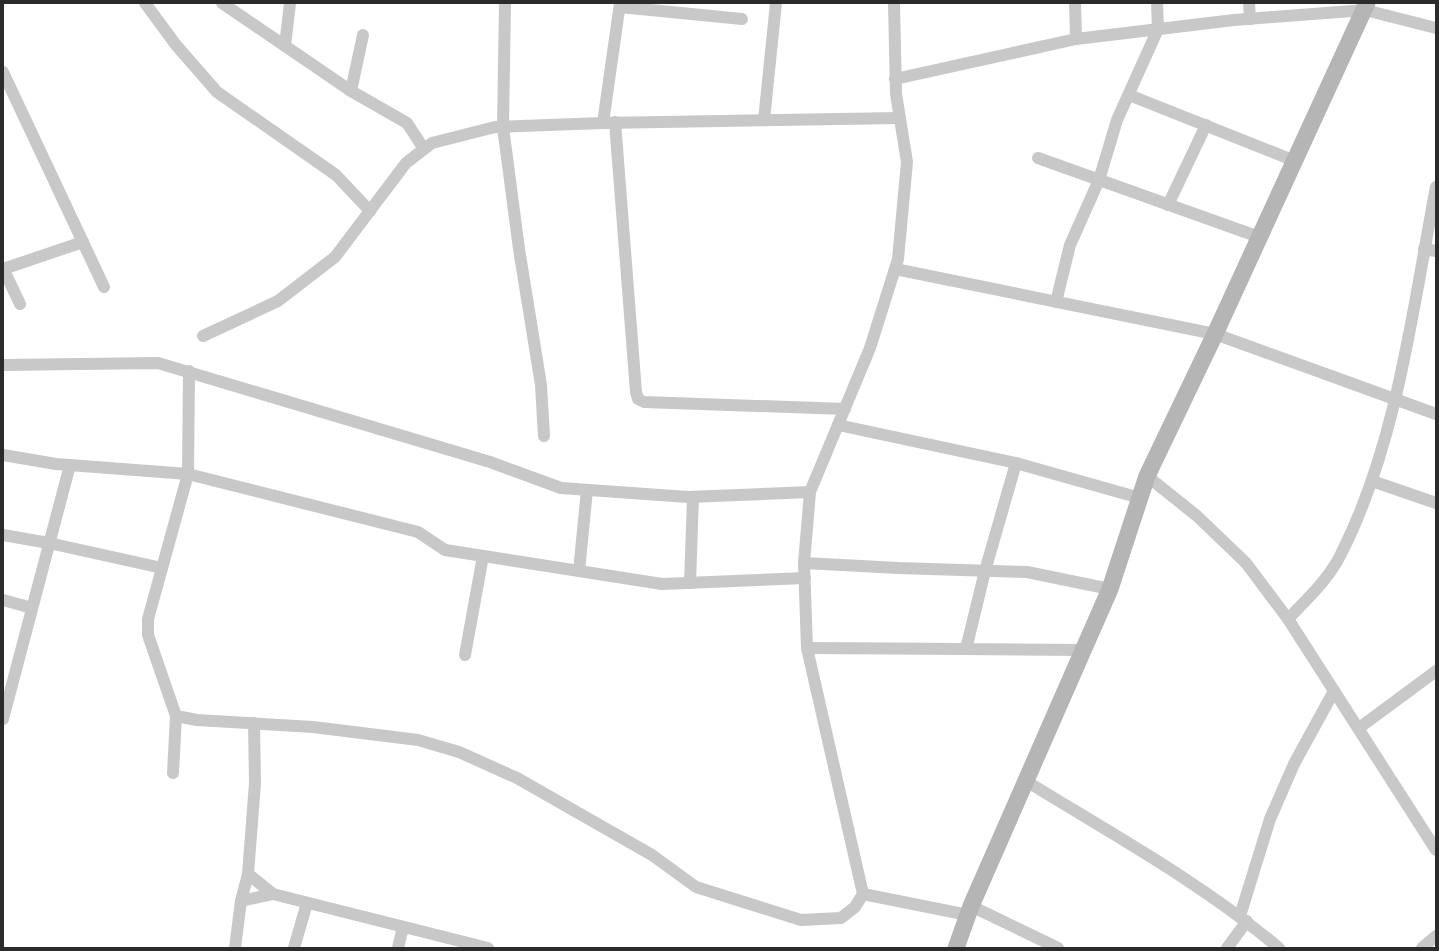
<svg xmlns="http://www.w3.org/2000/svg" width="1439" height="951" font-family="'Fira Sans Condensed',sans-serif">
<rect width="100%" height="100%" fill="#fff"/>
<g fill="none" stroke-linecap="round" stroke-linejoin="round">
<g stroke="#c8c8c8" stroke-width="12">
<path d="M145 3 176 45 217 92 336 175 370 211"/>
<path d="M222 3 351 91 407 123 424 149"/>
<path d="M505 3 503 127 519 249 541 385 544 436"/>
<path d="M1075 3 1076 39"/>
<path d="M1249 3 1250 19"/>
<path d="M620 7 742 19"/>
<path d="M285 46 290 3"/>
<path d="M3 72 104 287"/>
<path d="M895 79 1076 39 1234 20 1365 10 1436 28"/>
<path d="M351 91 363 35"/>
<path d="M1129 95 1295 161"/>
<path d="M764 120 776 3"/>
<path d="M615 122 636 392 638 399 644 402 845 409"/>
<path d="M603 123 620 3"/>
<path d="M1038 158 1259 237"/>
<path d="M1168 205 1206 125"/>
<path d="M1424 249 1436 251"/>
<path d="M3 268 20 304"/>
<path d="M3 269 83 242"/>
<path d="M895 269 1215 334 1436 414"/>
<path d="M1056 302 1070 245 1099 180 1117 120 1158 29 1157 3"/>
<path d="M203 336 278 301 335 257 406 163 432 143 495 127 603 123 900 118"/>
<path d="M3 365 158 363 490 462 561 488 688 497 810 492"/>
<path d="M838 425 1016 463 1140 498"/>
<path d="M3 455 56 464 188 474 418 532 445 550 662 584 805 578"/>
<path d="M1016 463 985 571 966 649 1083 650"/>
<path d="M1147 476 1197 516 1246 563 1288 619 1436 850"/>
<path d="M1372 481 1436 503"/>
<path d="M3 535 49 543 162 568"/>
<path d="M804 563 898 568 1027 572 1110 589"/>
<path d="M579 571 587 490"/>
<path d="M690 583 693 497"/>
<path d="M3 600 32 608"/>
<path d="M1288 619C1307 599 1329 579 1341 554 1397 444 1413 307 1436 187"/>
<path d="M807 648 966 649"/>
<path d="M465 655 483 556"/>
<path d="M176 716 197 720 313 727 418 740 459 752 517 778 652 855 696 887 801 920 841 918 855 907 863 894 807 648 804 563 810 492 870 348 898 259 907 162 896 94 894 3"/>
<path d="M3 719 70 465"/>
<path d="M1359 728 1436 671"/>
<path d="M173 773 176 716 148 635V619L188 474 189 371"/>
<path d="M1026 781C1112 834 1202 883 1279 948"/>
<path d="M248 874 273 894 488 948"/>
<path d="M863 894 968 915"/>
<path d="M241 901 273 894"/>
<path d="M971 906 1058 948"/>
<path d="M1240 916 1270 819 1294 764 1334 691"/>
<path d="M235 948 241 901 248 874 255 783 254 723"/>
<path d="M294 948 307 903"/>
<path d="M398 948 403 927"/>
<path d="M1227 948 1247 921"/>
<path d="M1422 948 1436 936"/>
</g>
<path stroke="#b5b5b5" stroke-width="17" d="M956 948 971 906 1110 589 1147 476 1215 334 1367 3"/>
</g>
<rect width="1439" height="951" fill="none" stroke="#2b2b2b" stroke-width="8"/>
</svg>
